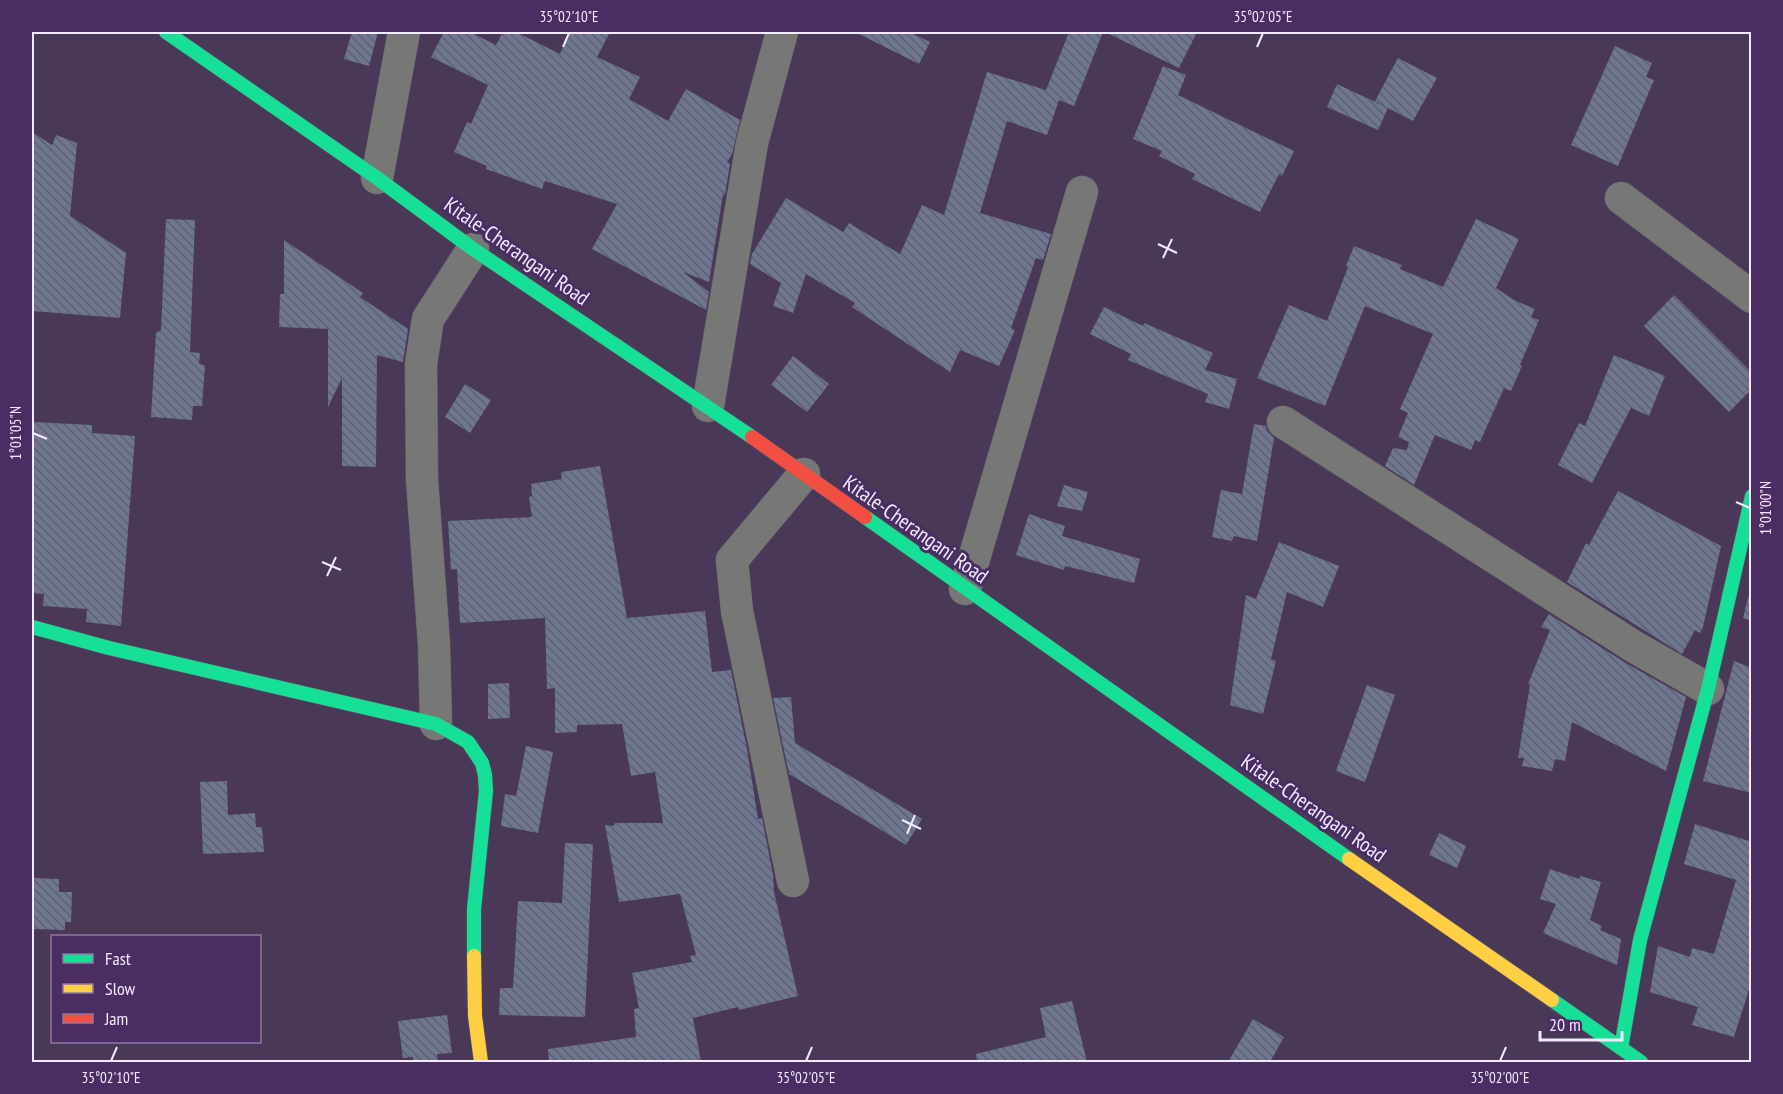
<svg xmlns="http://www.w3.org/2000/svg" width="1783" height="1094" font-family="'PT Sans Narrow',sans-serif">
<defs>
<pattern id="building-back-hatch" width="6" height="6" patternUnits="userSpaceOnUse" patternTransform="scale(1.5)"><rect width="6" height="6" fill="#6e7690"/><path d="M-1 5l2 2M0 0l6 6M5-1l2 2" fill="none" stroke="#5d6071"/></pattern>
</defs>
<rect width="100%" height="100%" fill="#493956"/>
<g fill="url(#building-back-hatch)">
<path d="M352 32H378L369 66 344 59Z"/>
<path d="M444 32H470L496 45 503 32H516L560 54 570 32H610L597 57 640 77 629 99 668 121 686 89 740 120 732 154 727 162 730 164 725 195 723 194 709 282 683 272 709 292 706 310 592 249 617 204 545 181 542 189 486 169 487 166 454 152 467 122 471 124 488 85 431 57Z"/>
<path d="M855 32H909L930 42 919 64Z"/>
<path d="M1069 32H1103L1074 106 1059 100 1047 135 1007 121 980 213 1051 234 1043 260 1036 258 1011 328 1015 330 999 366 960 350 950 372 852 307 855 303 806 274 793 313 773 306 781 283 750 264 752 254 786 198 843 232 849 223 900 254 922 205 944 215 987 72 1046 90Z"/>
<path d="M1105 32H1197L1179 68Z"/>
<path d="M1615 46 1652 63 1646 77 1654 80 1618 166 1571 145Z"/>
<path d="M1398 58 1437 78 1413 121 1388 108 1378 130 1327 107 1337 84 1386 107 1375 101Z"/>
<path d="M1163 66 1186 75 1178 95 1294 151 1282 176 1279 174 1260 212 1192 179 1195 174 1159 156 1162 151 1133 139Z"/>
<path d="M32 132 52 145 56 135 77 143 70 216 126 253 120 318 32 311Z"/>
<path d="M166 219 195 220 190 352 200 353 199 364 205 365 202 406H193L192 420 151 417 156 333 161 330Z"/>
<path d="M1476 219 1519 239 1496 288 1514 300 1535 309 1531 317 1539 320 1520 365 1522 366 1511 391 1504 388 1480 442 1475 440 1471 450 1435 435 1414 485 1385 466 1393 448 1407 450 1409 442 1398 437 1408 413 1400 409 1433 334 1365 306 1325 406 1257 378 1289 305 1327 321 1348 267 1346 266 1354 246 1402 265 1400 269 1443 287Z"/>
<path d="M284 240 363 293 360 297 408 329 403 362 377 355 376 467 342 466V378L328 407V329L279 327 280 294H284Z"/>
<path d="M1674 295 1752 373V389L1729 412 1644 326Z"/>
<path d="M1104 307 1143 326 1144 323 1213 353 1205 370 1237 379 1229 409 1205 402 1208 394 1128 360 1131 354 1090 334Z"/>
<path d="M1614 355 1665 376 1649 416 1631 408 1592 483 1558 465 1579 423 1585 426Z"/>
<path d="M793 356 829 384 807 412 771 385Z"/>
<path d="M465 384 491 400 470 433 445 417Z"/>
<path d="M32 422 92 425V433L135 436 121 626 86 622 87 609 43 606 44 594 32 593Z"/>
<path d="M1254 424 1266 426 1267 431 1274 438 1257 541 1234 536 1232 541 1212 537 1221 490 1242 494Z"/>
<path d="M600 466 627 618 705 611 712 672 731 670 747 749 758 819 762 818 773 875 774 892 798 996 739 1010 738 1007 693 1018 701 1062H549L548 1049 636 1037 634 1009 639 1008 632 973 692 962 690 956 696 955 680 894 619 902 605 825 614 826 615 823H663L655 772 631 776 622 724 577 725V732L555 733V688L547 689 545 618 460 623 457 569 451 570 448 521 532 517 529 497 532 496 531 484 562 479 561 472Z"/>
<path d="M1064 485 1088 492 1082 511 1057 506Z"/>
<path d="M1618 491 1721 546 1703 627 1700 633 1695 630 1682 654 1567 582 1586 543 1589 545Z"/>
<path d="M1029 514 1065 526 1062 536 1140 559 1134 583 1065 566 1064 570 1016 555Z"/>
<path d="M1279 542 1339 566 1323 607 1287 592 1271 659 1276 661 1263 714 1230 705 1246 595 1256 599Z"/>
<path d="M1750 590 1752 591V621L1743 618Z"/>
<path d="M1549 614 1624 662 1686 697 1666 771 1572 722 1565 761 1555 759 1552 771 1522 766 1524 758H1518L1530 685 1528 684 1550 630 1541 627Z"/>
<path d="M1734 661 1752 668V793L1703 781Z"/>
<path d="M509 683 510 718 488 719V684Z"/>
<path d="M1367 685 1395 695 1365 782 1336 771Z"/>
<path d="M791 697 795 743 922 819 906 845 789 774 773 698Z"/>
<path d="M526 746 553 752 538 833 501 826 505 794 516 796Z"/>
<path d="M227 781 228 815 255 813 256 827H262L264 852 203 854 200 782Z"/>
<path d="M1695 824 1752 842V980L1734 1037 1692 1025 1698 1007 1650 992 1658 946 1690 957 1692 948 1714 954 1736 880 1684 864Z"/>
<path d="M1439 833 1466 846 1457 868 1429 855Z"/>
<path d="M565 843 593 844 585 1017 499 1015 500 988H513L518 901 562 903Z"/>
<path d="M1550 869 1579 879 1580 876 1601 882 1590 920 1602 926 1600 930 1621 939 1617 965 1543 933 1556 904 1540 899Z"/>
<path d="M32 878 59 879V892H72L71 922H65V930L32 929Z"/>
<path d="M1072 1001 1087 1062H977L976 1054 1046 1037 1040 1008Z"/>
<path d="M447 1015 452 1053 437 1054 438 1060 417 1062H413V1057L403 1058 398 1021Z"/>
<path d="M1253 1019 1284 1037 1270 1062H1228Z"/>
</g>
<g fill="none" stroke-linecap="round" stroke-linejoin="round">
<defs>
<g id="street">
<path d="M377 178 404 32"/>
<path d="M1621 198 1752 297"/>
<path d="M708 406 752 143 782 32"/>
<path d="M1283 422 1633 646 1708 689"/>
<path d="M965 589 1082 192"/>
<path d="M436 724 434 644 422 479 421 364 428 319 473 249"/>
<path d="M793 881 737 611 732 560 804 474"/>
</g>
<g id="fast">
<path d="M166 32 377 178 473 249 752 437"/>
<path d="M865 517 1349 859"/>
<path d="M32 627 109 648 436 724 468 742 482 763 485 775 486 791 474 909V956"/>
<path d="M1552 1000 1641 1062"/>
<path d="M1621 1048 1640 940 1708 689 1752 496"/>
</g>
<g id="slow">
<path d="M1349 859 1552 1000"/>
<path d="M474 956 475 1016 481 1062"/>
</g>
<path id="jam" d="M752 437 865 517"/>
</defs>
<use href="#street" stroke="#63586e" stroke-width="33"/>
<use href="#fast" stroke="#63586e" stroke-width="15"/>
<use href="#slow" stroke="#63586e" stroke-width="15"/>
<use href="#jam" stroke="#63586e" stroke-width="15"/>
<use href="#street" stroke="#777875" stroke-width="32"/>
<use href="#fast" stroke="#16e098" stroke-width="14"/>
<use href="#slow" stroke="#ffcf43" stroke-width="14"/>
<use href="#jam" stroke="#f24e42" stroke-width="14"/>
</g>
<path fill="none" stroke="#f3e9fd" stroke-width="2" d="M563 47 569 33M1257 47 1263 33M1158 244 1177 253M1163 258 1172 239M33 433 47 439M1736 502 1750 508M322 562 341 570M327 576 336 557M902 820 921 829M907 834 915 815M111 1061 117 1047M806 1061 812 1047M1500 1061 1506 1047"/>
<g text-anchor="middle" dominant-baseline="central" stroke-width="6" stroke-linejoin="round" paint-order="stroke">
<g font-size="21" fill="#f3e9fd" stroke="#4a2d62">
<text transform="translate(517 251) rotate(35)">Kitale-Cherangani Road</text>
<text transform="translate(916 529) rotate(35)">Kitale-Cherangani Road</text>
<text transform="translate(1314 808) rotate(35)">Kitale-Cherangani Road</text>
</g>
</g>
<rect width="1783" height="1094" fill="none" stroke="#4a2d62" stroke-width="66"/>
<rect x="51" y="935" width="210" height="108" fill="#4a2d62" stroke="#8e78a0" stroke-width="1.5"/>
<rect x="63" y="954" width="30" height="9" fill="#16e098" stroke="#8e78a0" stroke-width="1.5"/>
<text x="105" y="965" font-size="18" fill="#f3e9fd">Fast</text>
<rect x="63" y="984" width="30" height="9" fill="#ffcf43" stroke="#8e78a0" stroke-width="1.5"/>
<text x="105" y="995" font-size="18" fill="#f3e9fd">Slow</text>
<rect x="63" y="1014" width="30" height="9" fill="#f24e42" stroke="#8e78a0" stroke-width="1.5"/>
<text x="105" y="1025" font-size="18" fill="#f3e9fd">Jam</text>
<path d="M1540 1031v9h82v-9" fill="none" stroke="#f3e9fd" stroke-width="3"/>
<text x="1549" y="1031" font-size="18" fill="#f3e9fd" stroke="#4a2d62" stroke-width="4.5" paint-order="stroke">20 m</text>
<rect x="33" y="33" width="1717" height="1028" fill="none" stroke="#f3e9fd" stroke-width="2"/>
<g font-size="15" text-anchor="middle" fill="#f3e9fd">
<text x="569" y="22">35°02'10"E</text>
<text x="1263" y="22">35°02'05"E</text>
<text transform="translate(16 433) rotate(-90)" y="5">1°01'05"N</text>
<text transform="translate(1766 508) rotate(-90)" y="5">1°01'00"N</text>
<text x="111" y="1083">35°02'10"E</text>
<text x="806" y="1083">35°02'05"E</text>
<text x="1500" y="1083">35°02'00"E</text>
</g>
</svg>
